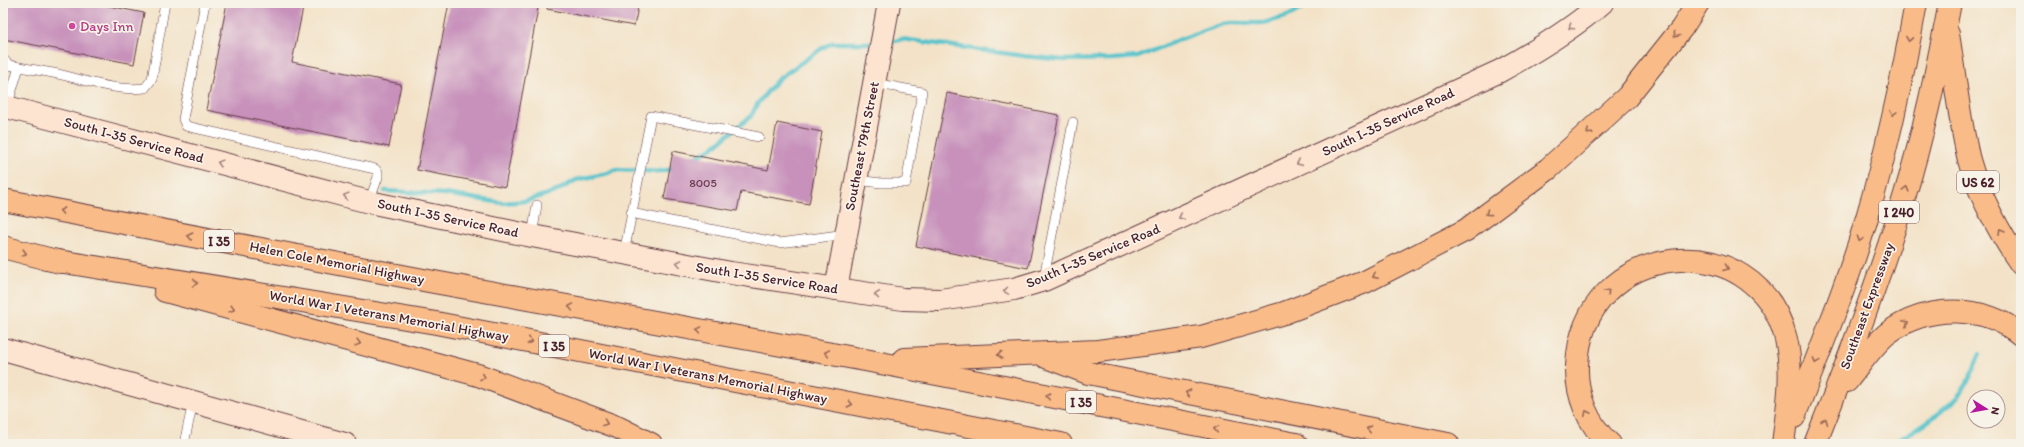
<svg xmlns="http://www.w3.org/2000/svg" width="2024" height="447" font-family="Itim,sans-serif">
<rect width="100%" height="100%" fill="#f7f3e8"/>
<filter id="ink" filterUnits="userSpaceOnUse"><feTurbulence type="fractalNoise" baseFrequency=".025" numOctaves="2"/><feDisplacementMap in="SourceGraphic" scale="8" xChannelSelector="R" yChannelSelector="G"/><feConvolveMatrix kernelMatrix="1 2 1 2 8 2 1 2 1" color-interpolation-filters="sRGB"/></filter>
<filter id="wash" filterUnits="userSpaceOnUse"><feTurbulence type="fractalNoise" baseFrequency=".012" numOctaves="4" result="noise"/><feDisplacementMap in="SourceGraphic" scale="16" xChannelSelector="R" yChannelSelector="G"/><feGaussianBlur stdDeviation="0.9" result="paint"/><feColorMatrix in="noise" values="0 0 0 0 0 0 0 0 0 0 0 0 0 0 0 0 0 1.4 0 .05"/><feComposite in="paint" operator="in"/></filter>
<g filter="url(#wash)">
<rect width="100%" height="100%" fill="#f3e2c7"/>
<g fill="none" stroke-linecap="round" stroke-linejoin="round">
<g stroke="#55c2ca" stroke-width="4.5">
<path d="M888 43 902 39 1024 56 1064 60 1113 59 1138 57 1183 38 1223 24 1231 23H1264L1288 16 1312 3"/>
<path d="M695 158 712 148 751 116 758 103 778 79 824 47 832 43H875"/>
<path d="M385 191 445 194 503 203 526 201 557 191 576 180 608 173 614 170C630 169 660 175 673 168"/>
<path d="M1892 444C1914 431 1947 411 1962 391 1970 379 1975 367 1980 354"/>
</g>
</g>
<g id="blocks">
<g fill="#c791bb">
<path d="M3 3H93L144 13 134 64 3 39Z"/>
<path d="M227 3H304L292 62 401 84 389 147 206 110Z"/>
<path d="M449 3H539L505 187 417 170Z"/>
<path d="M548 3H639L634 26 547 9Z"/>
<path d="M947 93 1059 115 1028 268 916 246Z"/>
<path d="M777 123 822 132 809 204 741 192 737 211 664 199 673 151 768 170Z"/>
</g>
</g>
</g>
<g filter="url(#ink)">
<use href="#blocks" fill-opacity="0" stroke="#633c42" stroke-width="1"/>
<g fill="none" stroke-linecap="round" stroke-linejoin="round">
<defs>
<g id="lane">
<path d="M205 3 183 119 186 126 375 169 378 172V177L369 202"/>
<path d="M3 59 9 65 19 67"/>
<path d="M7 107 19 67C31 69 42 71 53 73 83 79 114 92 145 88L152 79 165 3"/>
<path d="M857 180 881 183H906L922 92 874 83"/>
<path d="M631 213 780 243 846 234"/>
<path d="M532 236 537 205"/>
<path d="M624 253 651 116 759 137"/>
<path d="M1044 278 1073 122"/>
<path d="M184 444 193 402"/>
</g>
<g id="secondary">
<path d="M3 106 369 202 532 236 731 273 903 299 940 300 1014 289 1044 280 1101 254 1500 71C1536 51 1571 30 1602 3"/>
<path d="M836 289 889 3"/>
<path d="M3 349 345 444"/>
</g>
<g id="highway">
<path d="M1948 34C1955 76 1959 119 1969 160 1978 193 2001 236 2021 264"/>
<path d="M3 200 434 282 865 360 1296 444"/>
<path d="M3 247 60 262"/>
<path d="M46 259 436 323 1061 444"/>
<path d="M165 291 478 375 617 427 651 444"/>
<path d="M1046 357 1088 373 1448 444"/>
<path d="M904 359 1098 351 1201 337 1284 313 1365 282 1466 230 1548 169 1627 97 1682 28 1698 3"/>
<path d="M1847 381C1860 365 1872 346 1888 333 1927 304 1984 304 2021 335"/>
<path d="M1794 417C1819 352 1846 288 1866 221 1887 150 1903 76 1916 3"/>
<path d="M1610 444C1588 425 1576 395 1577 366 1582 239 1757 221 1786 339 1794 373 1787 410 1783 444"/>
<path d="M1815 444C1847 364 1878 283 1903 201 1923 137 1937 69 1950 3"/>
</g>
</defs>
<use href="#lane" stroke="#633c42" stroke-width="10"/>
<use href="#secondary" stroke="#633c42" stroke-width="24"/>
<use href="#highway" stroke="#633c42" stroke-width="24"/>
<use href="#lane" stroke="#fff" stroke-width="9"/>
<use href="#secondary" stroke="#fde4d0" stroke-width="22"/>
<use href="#highway" stroke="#f9bc89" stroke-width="22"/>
</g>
<defs><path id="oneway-chevron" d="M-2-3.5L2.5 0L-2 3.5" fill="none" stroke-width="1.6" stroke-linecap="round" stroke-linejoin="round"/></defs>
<g stroke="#a4827e">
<use href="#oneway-chevron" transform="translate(1571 27) rotate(146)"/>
<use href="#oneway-chevron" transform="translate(220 163) rotate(-165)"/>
<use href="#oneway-chevron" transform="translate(1299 163) rotate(155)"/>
<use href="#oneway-chevron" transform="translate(346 196) rotate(-165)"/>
<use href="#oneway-chevron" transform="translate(1181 217) rotate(155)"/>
<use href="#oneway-chevron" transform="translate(679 263) rotate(-170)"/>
<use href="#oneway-chevron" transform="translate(1006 291) rotate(171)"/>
<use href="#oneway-chevron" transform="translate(877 295) rotate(-172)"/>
</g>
<g stroke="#965">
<use href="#oneway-chevron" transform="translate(1676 35) rotate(128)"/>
<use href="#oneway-chevron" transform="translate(1909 39) rotate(100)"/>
<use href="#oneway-chevron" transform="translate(1893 113) rotate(104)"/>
<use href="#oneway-chevron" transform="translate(1589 132) rotate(138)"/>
<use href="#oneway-chevron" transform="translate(1906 189) rotate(-75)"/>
<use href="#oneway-chevron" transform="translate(62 211) rotate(-169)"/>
<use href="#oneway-chevron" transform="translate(1488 213) rotate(144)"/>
<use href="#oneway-chevron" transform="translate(2001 231) rotate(-120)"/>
<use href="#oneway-chevron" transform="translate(190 236) rotate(-169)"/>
<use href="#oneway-chevron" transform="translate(1860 239) rotate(108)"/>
<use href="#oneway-chevron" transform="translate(24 253) rotate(16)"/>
<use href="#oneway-chevron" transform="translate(1726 268) rotate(21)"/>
<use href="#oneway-chevron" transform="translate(1375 276) rotate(153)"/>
<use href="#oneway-chevron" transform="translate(195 283) rotate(9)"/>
<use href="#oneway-chevron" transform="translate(1607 292) rotate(-46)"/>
<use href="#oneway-chevron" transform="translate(571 307) rotate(-170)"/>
<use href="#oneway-chevron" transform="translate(232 309) rotate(15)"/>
<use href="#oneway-chevron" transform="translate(1906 323) rotate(-25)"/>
<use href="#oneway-chevron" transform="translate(699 330) rotate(-170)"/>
<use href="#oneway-chevron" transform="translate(530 341) rotate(11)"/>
<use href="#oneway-chevron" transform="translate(358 343) rotate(15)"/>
<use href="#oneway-chevron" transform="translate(827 353) rotate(-170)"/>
<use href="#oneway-chevron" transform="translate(1000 355) rotate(178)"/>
<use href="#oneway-chevron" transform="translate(1816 361) rotate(111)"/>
<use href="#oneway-chevron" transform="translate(483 377) rotate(20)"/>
<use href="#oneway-chevron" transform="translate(1188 393) rotate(-169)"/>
<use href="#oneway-chevron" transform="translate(1048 396) rotate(-169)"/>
<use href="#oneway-chevron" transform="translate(850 404) rotate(11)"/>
<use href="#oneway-chevron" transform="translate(1587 413) rotate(-116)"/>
<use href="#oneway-chevron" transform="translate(1825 421) rotate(-68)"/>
<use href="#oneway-chevron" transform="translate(605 423) rotate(21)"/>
<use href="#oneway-chevron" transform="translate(1216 429) rotate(-169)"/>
<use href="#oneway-chevron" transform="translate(1369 429) rotate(-169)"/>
</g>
</g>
<circle fill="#d1479c" stroke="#f7f3e8" stroke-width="1.5" cx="72" cy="26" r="4"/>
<g text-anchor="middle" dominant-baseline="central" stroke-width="3.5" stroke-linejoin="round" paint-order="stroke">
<g font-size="12" fill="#693c4f">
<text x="703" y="183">8005</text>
</g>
<g fill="#f7f3e8" stroke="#7e5f64" stroke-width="1">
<rect x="1957" y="171" width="42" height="22" rx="3"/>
<rect x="1879" y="201" width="40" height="22" rx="3"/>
<rect x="204" y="230" width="30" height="22" rx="3"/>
<rect x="539" y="335" width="30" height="22" rx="3"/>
<rect x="1066" y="391" width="30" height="22" rx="3"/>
</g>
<g font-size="13" font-weight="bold" fill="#4a1f2b">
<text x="1978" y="182">US 62</text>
<text x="1899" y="212">I 240</text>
<text x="219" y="241">I 35</text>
<text x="554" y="346">I 35</text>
<text x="1081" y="402">I 35</text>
</g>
<g font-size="14" fill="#b23c85" stroke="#f7f3e8" text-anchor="start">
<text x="80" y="26">Days Inn</text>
</g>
<g font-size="14" fill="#4a1f2b" stroke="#f7f3e8">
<text transform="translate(1388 122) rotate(-25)">South I-35 Service Road</text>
<text transform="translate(134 140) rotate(15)">South I-35 Service Road</text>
<text transform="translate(862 146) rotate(-79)">Southeast 79th Street</text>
<text transform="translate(448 218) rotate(12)">South I-35 Service Road</text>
<text transform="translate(1093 256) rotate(-23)">South I-35 Service Road</text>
<text transform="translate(337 263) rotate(11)">Helen Cole Memorial Highway</text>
<text transform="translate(767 278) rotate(9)">South I-35 Service Road</text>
<text transform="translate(1867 306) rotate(-70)">Southeast Expressway</text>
<text transform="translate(389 316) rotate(10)">World War I Veterans Memorial Highway</text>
<text transform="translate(708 376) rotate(11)">World War I Veterans Memorial Highway</text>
</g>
</g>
<rect width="2024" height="447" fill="none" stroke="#f7f3e8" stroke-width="16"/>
<g transform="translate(1986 409) rotate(101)"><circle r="19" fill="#f7f3e8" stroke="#b29e9c"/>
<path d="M0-3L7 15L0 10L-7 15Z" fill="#b5179e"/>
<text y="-6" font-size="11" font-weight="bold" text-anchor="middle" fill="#4a1f2b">N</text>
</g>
</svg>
